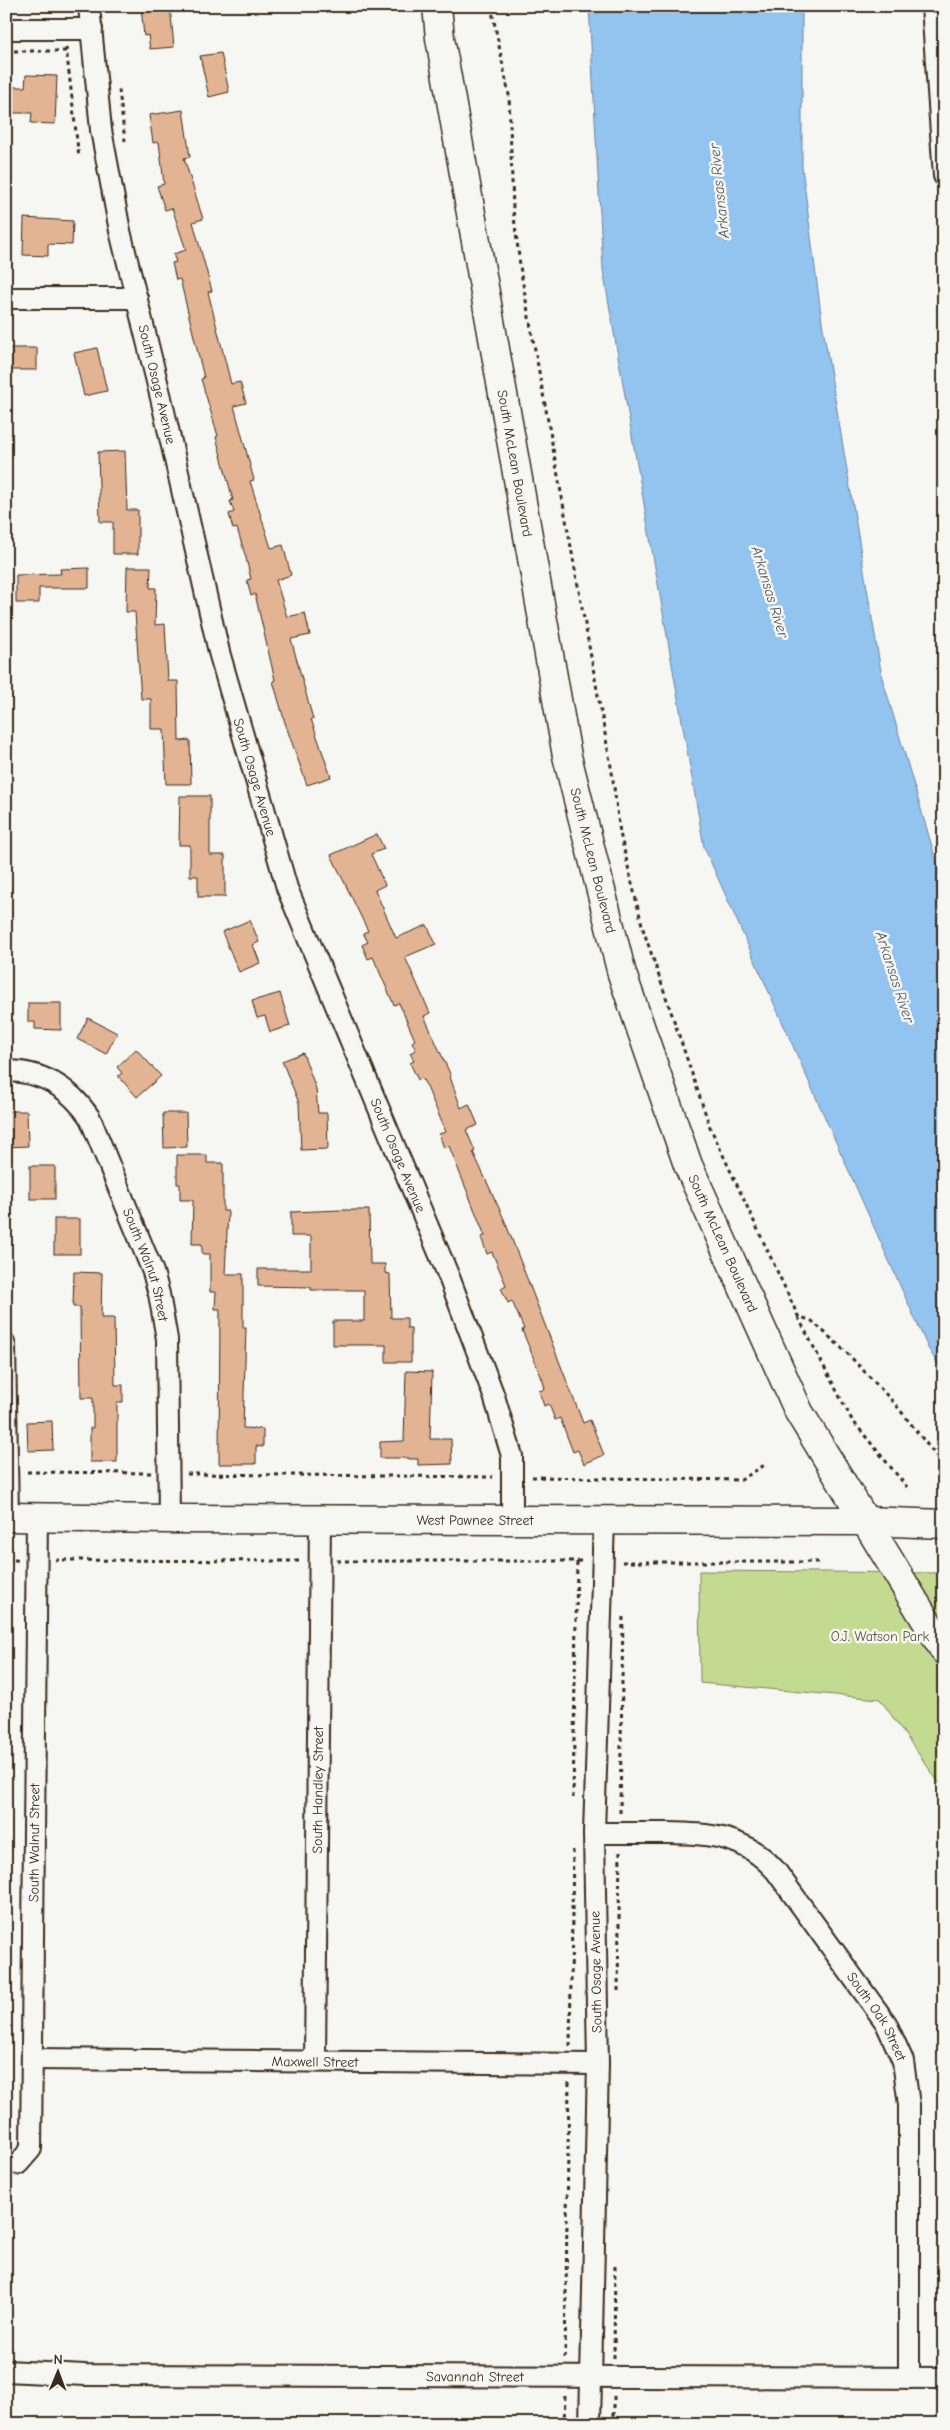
<svg xmlns="http://www.w3.org/2000/svg" width="950" height="2430" font-family="'Comic Neue',sans-serif">
<rect width="100%" height="100%" fill="#f6f6f2"/>
<filter id="ink" filterUnits="userSpaceOnUse"><feTurbulence type="fractalNoise" baseFrequency=".02" numOctaves="2"/><feDisplacementMap in="SourceGraphic" scale="10" xChannelSelector="R" yChannelSelector="G"/><feConvolveMatrix kernelMatrix="1 2 1 2 8 2 1 2 1" color-interpolation-filters="sRGB"/></filter>
<g filter="url(#ink)">
<path fill="#c3db91" stroke="#7f8258" d="M699 1571 944 1573V1790L880 1699 700 1683Z"/>
<path fill="#93c3ef" stroke="#70869b" d="M589 6H802V167L822 322 882 677 944 887V1374L928 1348 704 847 603 270Z"/>
<g fill="#e2b493" stroke="#3b2a1e">
<path d="M170 6 174 47 150 49 148 35 144 36 141 7Z"/>
<path d="M221 53 229 92 209 97 200 56Z"/>
<path d="M26 75 57 76 55 124 31 123 32 113H6V87H25Z"/>
<path d="M183 110 190 157 184 158 203 219 193 222 212 291 208 292 231 384 240 382 246 403 234 406 254 480 250 481 271 548 283 545 291 575 276 580 287 617 305 613 310 635 291 639 313 719H311L331 777 307 785 286 726 273 681 275 680 255 594 251 596 247 580 251 579 246 558 237 528 233 529 229 514 234 512 230 501 233 500 216 437 218 436 201 379 204 378 180 279 176 280 172 263 176 262 173 254 186 250 172 208 165 210 157 186 164 184 159 142 153 143 149 115Z"/>
<path d="M24 218 73 221 72 245 48 244V256L23 255Z"/>
<rect x="6" y="348" width="31" height="22"/>
<path d="M97 348 107 391 84 396 74 353Z"/>
<path d="M125 451 127 510H138V554H113V522H100L98 452Z"/>
<path d="M127 567H151L150 588H156L155 625 165 624 168 681H178L179 741 190 740 191 784H166L164 729H151V699H141L135 612H126Z"/>
<path d="M89 568V588H39V603H16V575L61 574 60 569Z"/>
<path d="M180 796H210V855H225V897H198V876H190V845H179Z"/>
<path d="M377 834 384 849 371 854 385 885 375 890 396 938 427 925 436 944 405 957 430 1013 424 1016 451 1076 450 1077 461 1108 469 1104 478 1125 466 1130 475 1151 473 1152 504 1219 583 1423 590 1420 604 1455 584 1464 578 1450 573 1452 560 1418 555 1420 549 1404 544 1406 539 1391 545 1389 543 1381 522 1330 524 1329 512 1301 508 1303 501 1288 506 1285 492 1252 487 1254 481 1237 485 1236 449 1146 444 1148 439 1134 446 1132 427 1087 422 1078 418 1080 410 1063 414 1061 410 1053 416 1050 412 1042 415 1040 399 1003 394 1005 373 957 368 959 362 945 368 942 363 933 368 931 331 855Z"/>
<path d="M250 920 259 942 253 945 260 963 239 972 222 932Z"/>
<path d="M280 993 290 1026 270 1032 265 1016 257 1018 252 1001Z"/>
<path d="M28 1003H61V1030L35 1029V1022H28Z"/>
<path d="M88 1018 117 1033 106 1054 77 1039Z"/>
<path d="M136 1049 161 1076 137 1097 118 1076 122 1073 117 1067Z"/>
<path d="M303 1053 316 1089 318 1113H327L328 1149 301 1150 299 1103 282 1061Z"/>
<path d="M6 1111H27L28 1146 6 1147Z"/>
<path d="M163 1113H186L187 1147 164 1148Z"/>
<path d="M177 1155H207V1163H223V1211H228L225 1274H243V1328H246L243 1428 263 1429V1447L256 1446V1464H219L220 1309H215L216 1292H210V1254H202V1244H192L193 1200H180V1184H177Z"/>
<rect x="30" y="1166" width="25" height="33"/>
<path d="M342 1210H369L370 1264H385V1273L390 1274 391 1318H407V1328H411V1362H386V1345H333V1321H364V1290H311V1287L258 1286V1269H311V1236H291V1212Z"/>
<rect x="54" y="1219" width="26" height="35"/>
<path d="M74 1272 102 1273 101 1318H114L115 1385H123V1402H117V1462H90V1428H93V1398H81L80 1307H73Z"/>
<path d="M406 1371 432 1372 430 1439H451L452 1464 418 1465V1459H409V1458H380V1442L404 1441Z"/>
<path d="M52 1421 53 1450 28 1451 27 1422Z"/>
</g>
<g fill="none" stroke-linecap="round" stroke-linejoin="round">
<defs>
<path id="lane" d="M6 1335 10 1345 13 1516"/>
<g id="street">
<path id="s1" d="M89 6 101 130 120 231 161 398 219 652 287 888 449 1277 494 1396 512 1456V1520"/>
<path d="M932 6 944 176"/>
<path d="M6 29H92"/>
<path d="M6 298H137"/>
<path id="s2" d="M6 1071C43 1071 70 1088 90 1118L153 1272 159 1294 167 1339 169 1519"/>
<path id="s3" d="M594 1833C618 1833 641 1833 664 1833 708 1834 744 1834 776 1871L886 2023 903 2061 909 2105V2378"/>
<path id="s4" d="M33 2059 598 2064"/>
<path id="s5" d="M315 2061 320 1519"/>
<path id="s6" d="M18 2164 31 2149 37 1517"/>
<path id="s7" d="M6 2371 85 2375 944 2378"/>
<path d="M590 2424 598 2064 594 1833 604 1520"/>
</g>
<g id="secondary">
<path id="s8" d="M437 6 440 38 567 756 622 974 688 1165 799 1412 944 1650"/>
<path id="s9" d="M6 1517 169 1519 865 1521 944 1524"/>
</g>
</defs>
<use href="#lane" stroke="#3b2a1e" stroke-width="14"/>
<use href="#street" stroke="#3b2a1e" stroke-width="24"/>
<use href="#secondary" stroke="#3b2a1e" stroke-width="31"/>
<g stroke="#3b2a1e" stroke-width="3" stroke-dasharray="4 4" stroke-linecap="butt">
<path d="M491 6 509 95 513 209 521 273 612 772 620 833 643 929 710 1127 798 1316 812 1321 847 1353 896 1405 944 1466"/>
<path d="M66 47 79 158"/>
<path d="M6 51H67"/>
<path d="M119 90 125 141"/>
<path d="M798 1317 852 1420 907 1487"/>
<path d="M27 1472 151 1473"/>
<path d="M187 1474 493 1477"/>
<path d="M532 1477 741 1480 766 1464"/>
<path d="M6 1560H19"/>
<path d="M55 1560 301 1561"/>
<path d="M337 1561H584"/>
<path d="M622 1562H822"/>
<path d="M573 1798 577 1561"/>
<path d="M620 1813 623 1614"/>
<path d="M618 1991 620 1852"/>
<path d="M570 2046 573 1849"/>
<path d="M565 2358 569 2082"/>
<path d="M614 2358 615 2262"/>
<path d="M564 2424 565 2394"/>
<path d="M614 2424V2394"/>
</g>
<use href="#lane" stroke="#f6f6f2" stroke-width="10"/>
<use href="#street" stroke="#f6f6f2" stroke-width="20"/>
<use href="#secondary" stroke="#f6f6f2" stroke-width="28"/>
</g>
</g>
<g text-anchor="middle" dominant-baseline="central" stroke-width="5" stroke-linejoin="round" paint-order="stroke">
<g font-size="14" fill="#3b2a1e" stroke="#f6f6f2">
<text stroke="none"><textPath href="#s1" startOffset="385">South Osage Avenue</textPath></text>
<text stroke="none"><textPath href="#s8" startOffset="464">South McLean Boulevard</textPath></text>
<text stroke="none"><textPath href="#s1" startOffset="790">South Osage Avenue</textPath></text>
<text stroke="none"><textPath href="#s8" startOffset="869">South McLean Boulevard</textPath></text>
<text stroke="none"><textPath href="#s1" startOffset="1195">South Osage Avenue</textPath></text>
<text stroke="none"><textPath href="#s8" startOffset="1274">South McLean Boulevard</textPath></text>
<text stroke="none"><textPath href="#s2" startOffset="258">South Walnut Street</textPath></text>
<text stroke="none"><textPath href="#s9" startOffset="469">West Pawnee Street</textPath></text>
<text stroke="none"><textPath href="#s5" startOffset="271">South Handley Street</textPath></text>
<text stroke="none"><textPath href="#s6" startOffset="326">South Walnut Street</textPath></text>
<text transform="translate(596 1972) rotate(-91)">South Osage Avenue</text>
<text stroke="none"><textPath href="#s3" startOffset="370">South Oak Street</textPath></text>
<text stroke="none"><textPath href="#s4" startOffset="282">Maxwell Street</textPath></text>
<text stroke="none"><textPath href="#s7" startOffset="469">Savannah Street</textPath></text>
</g>
<g font-size="14" fill="#5d563b" stroke="#f6f6f2">
<text x="880" y="1636">O.J. Watson Park</text>
</g>
<g font-size="15" font-style="italic" fill="#55585d" stroke="#f6f6f2">
<text transform="translate(719 191) rotate(-96)">Arkansas River</text>
<text transform="translate(770 592) rotate(73)">Arkansas River</text>
<text transform="translate(895 977) rotate(72)">Arkansas River</text>
</g>
</g>
<rect width="950" height="2430" fill="none" stroke="#f6f6f2" stroke-width="25"/>
<rect x="12" y="12" width="925" height="2405" fill="none" stroke="#3b2a1e" stroke-width="2" filter="url(#ink)"/>
<g transform="translate(58 2372) rotate(1)" stroke="#f6f6f2" stroke-width="4" paint-order="stroke">
<path d="M0-4L9 19L0 12L-9 19Z" fill="#3b2a1e"/>
<text y="-8" font-size="14" font-weight="bold" text-anchor="middle" fill="#3b2a1e">N</text>
</g>
</svg>
